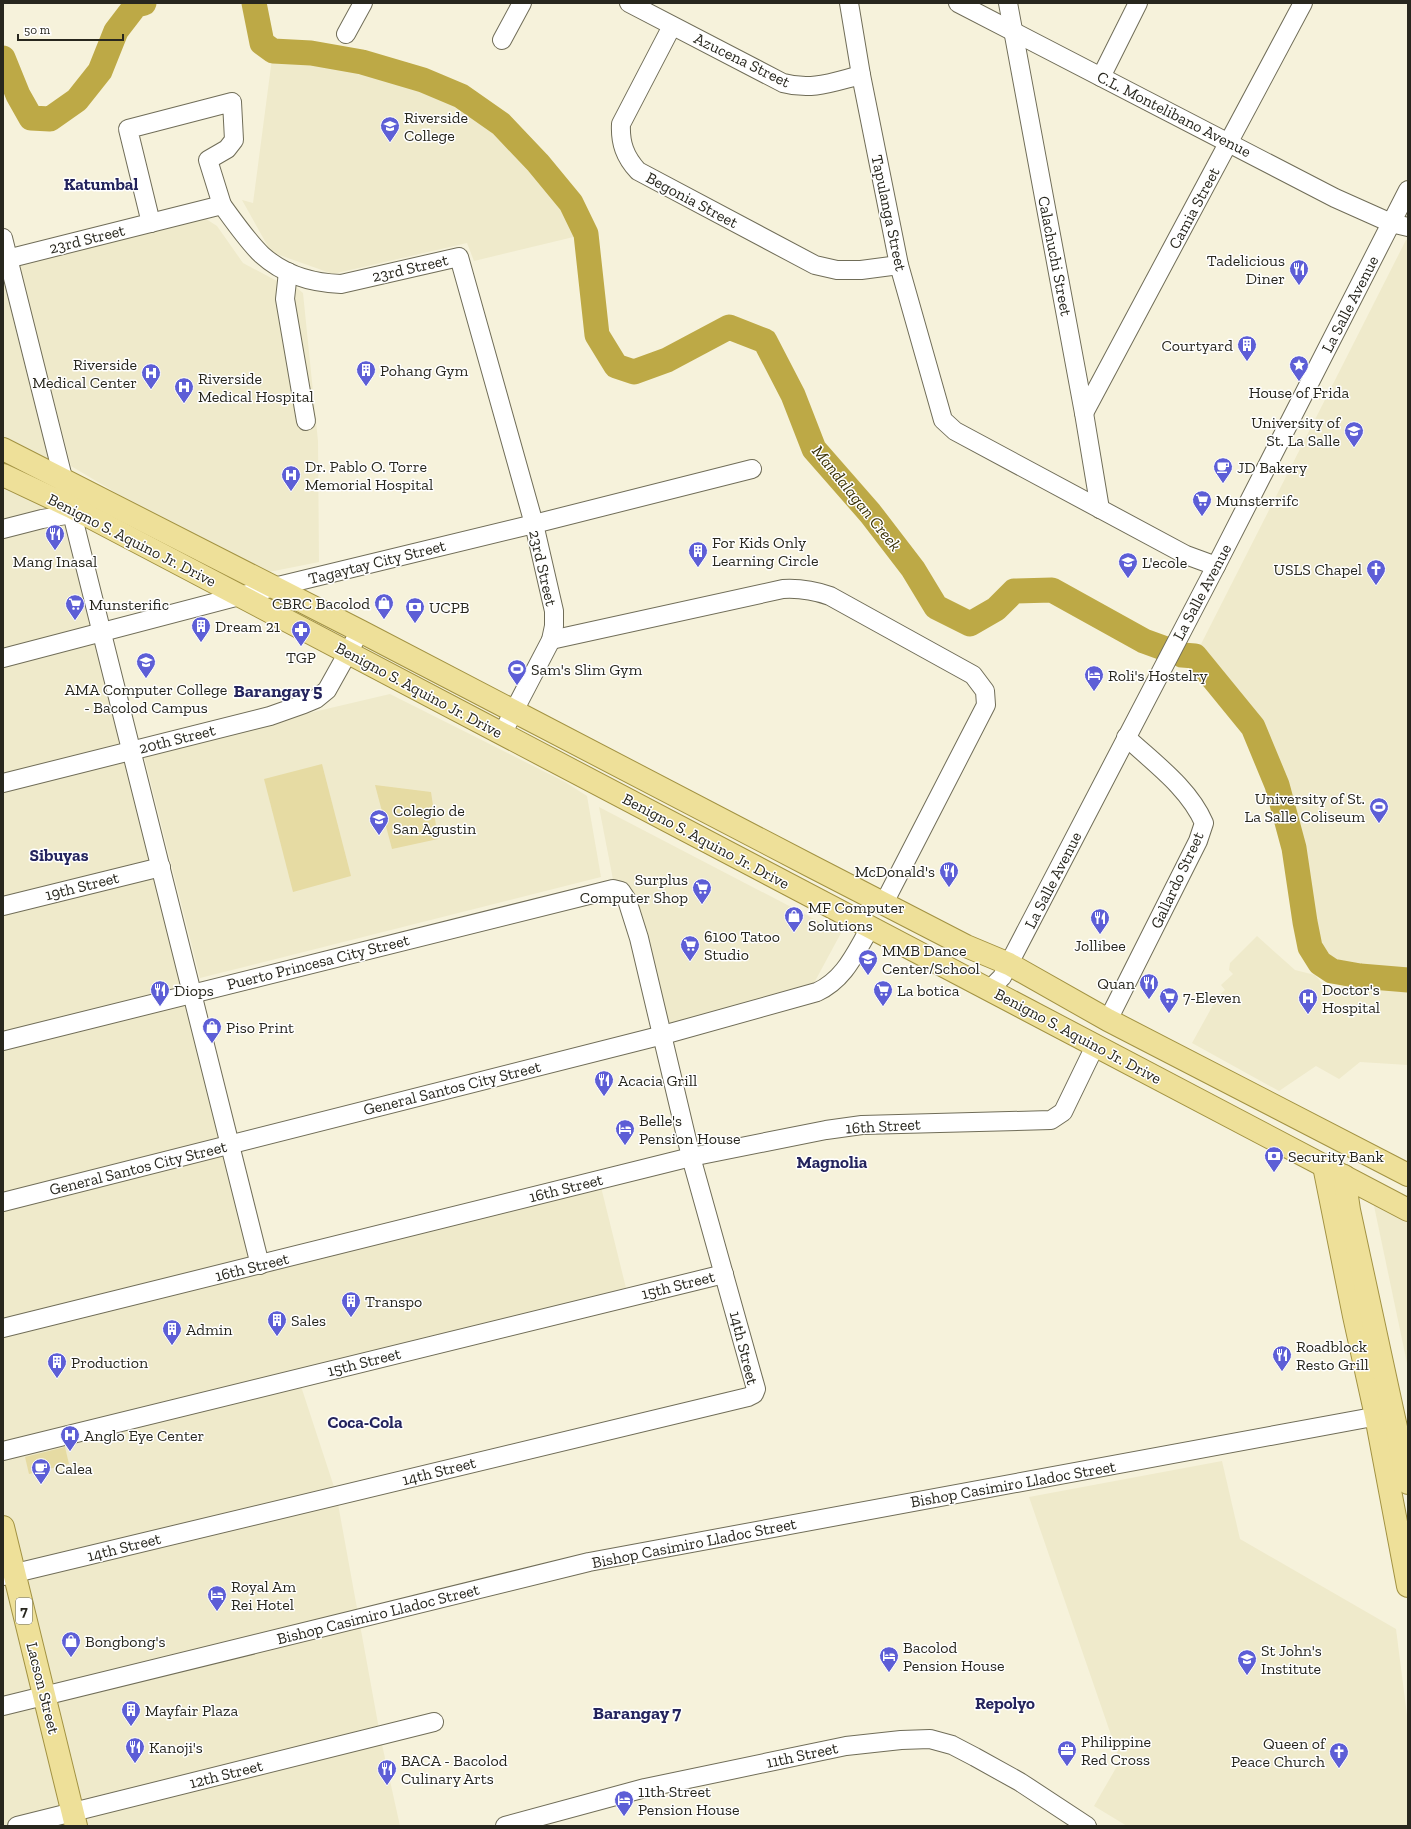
<svg xmlns="http://www.w3.org/2000/svg" width="1411" height="1829" font-family="'Zilla Slab',serif">
<rect width="100%" height="100%" fill="#f6f2db"/>
<g fill="#efeacb">
<path d="M273 51 311 53 362 62 423 80 461 96 501 124 538 163 571 203 586 234 474 261 467 243 333 274 271 252 242 200 253 203Z"/>
<path d="M203 217 217 226 243 263 275 280 297 288 303 293 318 441 319 562 264 573 187 535 71 466 17 262Z"/>
<path d="M1406 240H1408V980L1360 976 1332 971 1320 963 1310 947 1305 922 1294 848 1277 785 1253 727 1195 656Z"/>
<path d="M3 260 260 1265 601 1187 626 1288 296 1371 336 1493 381 1740 400 1826H3Z"/>
<path d="M390 694 565 782 587 796 601 877 200 978 143 752Z"/>
<path d="M599 807 841 933 807 996 658 1030 616 895Z"/>
<path d="M1257 936 1295 970 1315 975 1333 995 1351 978 1408 986V1065L1360 1062 1339 1079 1316 1066 1279 1091 1192 1043 1218 996 1225 990 1221 985 1233 974 1229 970 1230 963Z"/>
<path d="M1373 1201 1408 1218V1368L1403 1344Z"/>
<path d="M1222 1461 1240 1539 1396 1629 1408 1723V1826H1127L1094 1806 1120 1761 1029 1497Z"/>
</g>
<g fill="#e6dba3">
<path d="M322 764 351 876 293 892 264 779Z"/>
<path d="M375 785 431 792 438 839 392 849Z"/>
<path d="M65 1447 69 1464 29 1474 25 1457Z"/>
</g>
<g fill="none" stroke-linecap="round" stroke-linejoin="round">
<g stroke="#bda946" stroke-width="25">
<path d="M254 3 262 43 273 51 311 53 362 62 423 80 461 96 501 124 538 163 571 203 586 234 597 335 616 366 634 372 667 360 729 327 765 341 793 395 814 449 870 513 913 569 936 607 970 624 996 609 1014 591 1052 590 1144 641 1166 649"/>
<path d="M3 58 18 95 31 118 50 119 77 100 100 71 116 31 136 5 144 3"/>
<path d="M1182 655 1195 656 1253 727 1277 785 1294 848 1305 922 1310 947 1320 963 1332 971 1360 976 1408 980"/>
</g>
<defs>
<g id="minor">
<path d="M629 3 783 83C812 91 833 82 861 75"/>
<path d="M849 3 861 75 899 265 943 420 955 431 1186 555 1216 566"/>
<path d="M958 3 1335 198 1391 223 1408 227"/>
<path d="M1008 3 1084 413 1100 509"/>
<path d="M672 26 621 124C620 143 625 157 638 171L815 265 837 270H861L899 265"/>
<path d="M346 34 363 3"/>
<path d="M502 40 522 3"/>
<path d="M1101 77 1138 3"/>
<path d="M151 223 128 129 232 102 234 140 227 149 208 160 222 205"/>
<path d="M3 238 260 1265"/>
<path d="M3 260 222 205C233 220 249 243 262 255 284 275 313 283 341 284L459 257 534 524 554 611V626L551 640 502 734"/>
<path d="M288 272 285 299 306 421"/>
<path d="M1084 413 1303 3"/>
<path d="M3 529 42 519 72 514"/>
<path d="M551 640 783 589C800 588 813 590 830 596L973 675 985 691 986 705 884 903"/>
<path d="M3 658 274 587 534 524 752 469"/>
<path d="M3 783 270 716 304 704 316 699 327 690 360 631"/>
<path d="M3 906 161 867"/>
<path d="M989 990 1002 977 1216 566 1408 190"/>
<path d="M1108 1020 1198 841 1204 823C1189 788 1154 763 1126 737"/>
<path d="M3 1041 613 889 621 891 627 900 639 938 691 1157 756 1389 754 1394 748 1397 3 1576"/>
<path d="M3 1202 663 1035 817 992C845 979 855 953 870 928"/>
<path d="M3 1328 691 1157 826 1130 862 1125 1051 1120 1063 1112 1095 1046"/>
<path d="M3 1451 724 1274"/>
<path d="M3 1706 589 1562 1389 1414"/>
<path d="M17 1826 434 1722"/>
<path d="M505 1826 645 1788 846 1746 901 1740 930 1739 952 1745 975 1757 1020 1782 1087 1826"/>
</g>
<g id="major">
<path d="M3 449 360 631 809 865 966 946 1009 964 1108 1020 1408 1175"/>
<path d="M3 475 71 507 1408 1210"/>
<path d="M1324 1166 1354 1316 1376 1416 1408 1586"/>
<path d="M1344 1176 1349 1210 1408 1483"/>
<path d="M3 1527 76 1826"/>
</g>
</defs>
<use href="#minor" stroke="#706d58" stroke-width="20"/>
<use href="#major" stroke="#a29242" stroke-width="24"/>
<use href="#minor" stroke="#fff" stroke-width="18"/>
<use href="#major" stroke="#eee099" stroke-width="22"/>
</g>
<defs>
<symbol id="university-pin" viewBox="-11 -11 22 30"><path d="M0 17L-7.5 6A9.5 9.5 0 1 1 7.5 6Z" fill="#5d5ed6" stroke="#fff"/><path d="M0-5L7-2L0 1L-7-2ZM-4 1L0 2.5L4 1V4Q0 6-4 4Z" fill="#fff"/></symbol>
<symbol id="restaurant-pin" viewBox="-11 -11 22 30"><path d="M0 17L-7.5 6A9.5 9.5 0 1 1 7.5 6Z" fill="#5d5ed6" stroke="#fff"/><path d="M-5-6h1v4h1v-4h1v4h1v-4h1v5L-1.5 .5V6h-2V.5L-5-1ZM5-6V6H3V1.5H1.5Q1.5-4 5-6Z" fill="#fff"/></symbol>
<symbol id="building-pin" viewBox="-11 -11 22 30"><path d="M0 17L-7.5 6A9.5 9.5 0 1 1 7.5 6Z" fill="#5d5ed6" stroke="#fff"/><path d="M-4-6H4V6H1V3H-1V6H-4ZM-2.5-4.3h1.7v1.8h-1.7ZM.8-4.3h1.7v1.8H.8ZM-2.5-1h1.7V.8h-1.7ZM.8-1h1.7V.8H.8Z" fill="#fff"/></symbol>
<symbol id="sight-pin" viewBox="-11 -11 22 30"><path d="M0 17L-7.5 6A9.5 9.5 0 1 1 7.5 6Z" fill="#5d5ed6" stroke="#fff"/><path d="M0-6L1.8-2.2L6-1.7L2.9 1.2L3.7 5.4L0 3.3L-3.7 5.4L-2.9 1.2L-6-1.7L-1.8-2.2Z" fill="#fff"/></symbol>
<symbol id="hospital-pin" viewBox="-11 -11 22 30"><path d="M0 17L-7.5 6A9.5 9.5 0 1 1 7.5 6Z" fill="#5d5ed6" stroke="#fff"/><path d="M-5-5h3v3.5h4V-5h3V5h-3V1.5h-4V5h-3Z" fill="#fff"/></symbol>
<symbol id="cafe-pin" viewBox="-11 -11 22 30"><path d="M0 17L-7.5 6A9.5 9.5 0 1 1 7.5 6Z" fill="#5d5ed6" stroke="#fff"/><path d="M-5.5-4.5H6V0H3Q3 3.5 0 3.5H-2.5Q-5.5 3.5-5.5 0ZM3-3.2v2h1.7v-2ZM-6 4.5H4V6H-6Z" fill="#fff"/></symbol>
<symbol id="supermarket-pin" viewBox="-11 -11 22 30"><path d="M0 17L-7.5 6A9.5 9.5 0 1 1 7.5 6Z" fill="#5d5ed6" stroke="#fff"/><path d="M-6-5.5h2.5l.6 2H6L4.5 2H-2.5L-4.4-4H-6ZM-1.5 3.2a1.3 1.3 0 1 0 .1 0ZM3 3.2a1.3 1.3 0 1 0 .1 0Z" fill="#fff"/></symbol>
<symbol id="school-pin" viewBox="-11 -11 22 30"><path d="M0 17L-7.5 6A9.5 9.5 0 1 1 7.5 6Z" fill="#5d5ed6" stroke="#fff"/><path d="M0-5L7-2L0 1L-7-2ZM-4 1L0 2.5L4 1V4Q0 6-4 4Z" fill="#fff"/></symbol>
<symbol id="church-pin" viewBox="-11 -11 22 30"><path d="M0 17L-7.5 6A9.5 9.5 0 1 1 7.5 6Z" fill="#5d5ed6" stroke="#fff"/><path d="M-1.2-6h2.4v3.5h3.3v2.4h-3.3V6h-2.4V-.1h-3.3v-2.4h3.3Z" fill="#fff"/></symbol>
<symbol id="shop-pin" viewBox="-11 -11 22 30"><path d="M0 17L-7.5 6A9.5 9.5 0 1 1 7.5 6Z" fill="#5d5ed6" stroke="#fff"/><path d="M-5-2.5h2.3a2.7 3.5 0 0 1 5.4 0H5L5.5 6h-11ZM-1.5-2.5h3a1.5 2.3 0 0 0-3 0Z" fill="#fff"/></symbol>
<symbol id="bank-pin" viewBox="-11 -11 22 30"><path d="M0 17L-7.5 6A9.5 9.5 0 1 1 7.5 6Z" fill="#5d5ed6" stroke="#fff"/><path d="M-6-4H6V4H-6ZM0-2.3a2.3 2.3 0 1 0 0 4.6a2.3 2.3 0 1 0 0-4.6Z" fill="#fff"/></symbol>
<symbol id="pharmacy-pin" viewBox="-11 -11 22 30"><path d="M0 17L-7.5 6A9.5 9.5 0 1 1 7.5 6Z" fill="#5d5ed6" stroke="#fff"/><path d="M-2-6h4v4h4v4h-4v4h-4v-4h-4v-4h4Z" fill="#fff"/></symbol>
<symbol id="stadium-pin" viewBox="-11 -11 22 30"><path d="M0 17L-7.5 6A9.5 9.5 0 1 1 7.5 6Z" fill="#5d5ed6" stroke="#fff"/><path d="M0-5a6.5 5 0 1 0 0 10a6.5 5 0 1 0 0-10ZM-3.5-1.8h7v3.6h-7Z" fill="#fff"/></symbol>
<symbol id="hotel-pin" viewBox="-11 -11 22 30"><path d="M0 17L-7.5 6A9.5 9.5 0 1 1 7.5 6Z" fill="#5d5ed6" stroke="#fff"/><path d="M-6-4.5h1.5V1H6V5H4.5V3h-9V5H-6ZM-4 0a1.8 1.8 0 1 1 3.6 0ZM.5 0V-2.5h3Q6-2.5 6 0Z" fill="#fff"/></symbol>
<symbol id="office-pin" viewBox="-11 -11 22 30"><path d="M0 17L-7.5 6A9.5 9.5 0 1 1 7.5 6Z" fill="#5d5ed6" stroke="#fff"/><path d="M-6-3h4V-5.5h4V-3h4V5H-6ZM-1-4.5V-3h2v-1.5ZM-6 0V1H6V0Z" fill="#fff"/></symbol>
</defs>
<g fill-rule="evenodd">
<use href="#university-pin" x="379" y="115" width="22" height="30"/>
<use href="#restaurant-pin" x="1288" y="258" width="22" height="30"/>
<use href="#building-pin" x="1236" y="334" width="22" height="30"/>
<use href="#sight-pin" x="1288" y="354" width="22" height="30"/>
<use href="#building-pin" x="355" y="359" width="22" height="30"/>
<use href="#hospital-pin" x="140" y="362" width="22" height="30"/>
<use href="#hospital-pin" x="173" y="376" width="22" height="30"/>
<use href="#university-pin" x="1343" y="420" width="22" height="30"/>
<use href="#cafe-pin" x="1212" y="456" width="22" height="30"/>
<use href="#hospital-pin" x="280" y="464" width="22" height="30"/>
<use href="#supermarket-pin" x="1191" y="489" width="22" height="30"/>
<use href="#restaurant-pin" x="44" y="523" width="22" height="30"/>
<use href="#building-pin" x="687" y="540" width="22" height="30"/>
<use href="#school-pin" x="1117" y="551" width="22" height="30"/>
<use href="#church-pin" x="1365" y="558" width="22" height="30"/>
<use href="#shop-pin" x="373" y="592" width="22" height="30"/>
<use href="#supermarket-pin" x="64" y="593" width="22" height="30"/>
<use href="#bank-pin" x="404" y="596" width="22" height="30"/>
<use href="#building-pin" x="190" y="615" width="22" height="30"/>
<use href="#pharmacy-pin" x="290" y="619" width="22" height="30"/>
<use href="#university-pin" x="135" y="651" width="22" height="30"/>
<use href="#stadium-pin" x="506" y="658" width="22" height="30"/>
<use href="#hotel-pin" x="1083" y="664" width="22" height="30"/>
<use href="#stadium-pin" x="1368" y="796" width="22" height="30"/>
<use href="#university-pin" x="368" y="808" width="22" height="30"/>
<use href="#restaurant-pin" x="938" y="860" width="22" height="30"/>
<use href="#supermarket-pin" x="691" y="877" width="22" height="30"/>
<use href="#shop-pin" x="783" y="905" width="22" height="30"/>
<use href="#restaurant-pin" x="1089" y="907" width="22" height="30"/>
<use href="#supermarket-pin" x="679" y="934" width="22" height="30"/>
<use href="#school-pin" x="857" y="948" width="22" height="30"/>
<use href="#restaurant-pin" x="1138" y="972" width="22" height="30"/>
<use href="#restaurant-pin" x="149" y="979" width="22" height="30"/>
<use href="#supermarket-pin" x="872" y="979" width="22" height="30"/>
<use href="#supermarket-pin" x="1158" y="986" width="22" height="30"/>
<use href="#hospital-pin" x="1297" y="987" width="22" height="30"/>
<use href="#shop-pin" x="201" y="1016" width="22" height="30"/>
<use href="#restaurant-pin" x="593" y="1069" width="22" height="30"/>
<use href="#hotel-pin" x="614" y="1118" width="22" height="30"/>
<use href="#bank-pin" x="1263" y="1145" width="22" height="30"/>
<use href="#building-pin" x="340" y="1290" width="22" height="30"/>
<use href="#building-pin" x="266" y="1309" width="22" height="30"/>
<use href="#building-pin" x="161" y="1318" width="22" height="30"/>
<use href="#restaurant-pin" x="1271" y="1344" width="22" height="30"/>
<use href="#building-pin" x="46" y="1351" width="22" height="30"/>
<use href="#hospital-pin" x="59" y="1424" width="22" height="30"/>
<use href="#cafe-pin" x="30" y="1457" width="22" height="30"/>
<use href="#hotel-pin" x="206" y="1584" width="22" height="30"/>
<use href="#shop-pin" x="60" y="1630" width="22" height="30"/>
<use href="#hotel-pin" x="878" y="1645" width="22" height="30"/>
<use href="#school-pin" x="1236" y="1648" width="22" height="30"/>
<use href="#building-pin" x="120" y="1699" width="22" height="30"/>
<use href="#restaurant-pin" x="124" y="1736" width="22" height="30"/>
<use href="#office-pin" x="1056" y="1739" width="22" height="30"/>
<use href="#church-pin" x="1328" y="1741" width="22" height="30"/>
<use href="#restaurant-pin" x="376" y="1758" width="22" height="30"/>
<use href="#hotel-pin" x="613" y="1789" width="22" height="30"/>
</g>
<g text-anchor="middle" dominant-baseline="central" stroke-width="3" stroke-linejoin="round" paint-order="stroke">
<rect fill="#fff" stroke="#686862" stroke-width="1" x="16" y="1598" width="16" height="26" rx="3"/>
<g font-size="15" font-weight="bold" fill="#28271e">
<text x="24" y="1611">7</text>
</g>
<g font-size="16" fill="#28271e" stroke="#fff">
<text transform="translate(742 60) rotate(26)">Azucena Street</text>
<text transform="translate(1174 114) rotate(27)">C.L. Montelibano Avenue</text>
<text transform="translate(692 200) rotate(28)">Begonia Street</text>
<text transform="translate(1194 208) rotate(-62)">Camia Street</text>
<text transform="translate(889 213) rotate(78)">Tapulanga Street</text>
<text transform="translate(87 239) rotate(-14)">23rd Street</text>
<text transform="translate(1055 256) rotate(79)">Calachuchi Street</text>
<text transform="translate(410 268) rotate(-13)">23rd Street</text>
<text transform="translate(1350 304) rotate(-63)">La Salle Avenue</text>
<text transform="translate(132 540) rotate(27)">Benigno S. Aquino Jr. Drive</text>
<text transform="translate(377 562) rotate(-14)">Tagaytay City Street</text>
<text transform="translate(543 568) rotate(77)">23rd Street</text>
<text transform="translate(1202 592) rotate(-62)">La Salle Avenue</text>
<text transform="translate(419 690) rotate(28)">Benigno S. Aquino Jr. Drive</text>
<text transform="translate(177 739) rotate(-14)">20th Street</text>
<text transform="translate(706 841) rotate(28)">Benigno S. Aquino Jr. Drive</text>
<text transform="translate(1053 880) rotate(-63)">La Salle Avenue</text>
<text transform="translate(1177 880) rotate(-65)">Gallardo Street</text>
<text transform="translate(82 886) rotate(-14)">19th Street</text>
<text transform="translate(318 962) rotate(-14)">Puerto Princesa City Street</text>
<text transform="translate(1078 1036) rotate(28)">Benigno S. Aquino Jr. Drive</text>
<text transform="translate(452 1088) rotate(-14)">General Santos City Street</text>
<text transform="translate(883 1126) rotate(-3)">16th Street</text>
<text transform="translate(138 1168) rotate(-14)">General Santos City Street</text>
<text transform="translate(566 1188) rotate(-14)">16th Street</text>
<text transform="translate(252 1267) rotate(-14)">16th Street</text>
<text transform="translate(678 1285) rotate(-14)">15th Street</text>
<text transform="translate(744 1348) rotate(76)">14th Street</text>
<text transform="translate(364 1362) rotate(-14)">15th Street</text>
<text transform="translate(439 1471) rotate(-14)">14th Street</text>
<text transform="translate(1013 1484) rotate(-10)">Bishop Casimiro Lladoc Street</text>
<text transform="translate(694 1543) rotate(-11)">Bishop Casimiro Lladoc Street</text>
<text transform="translate(124 1547) rotate(-14)">14th Street</text>
<text transform="translate(378 1614) rotate(-14)">Bishop Casimiro Lladoc Street</text>
<text transform="translate(43 1688) rotate(76)">Lacson Street</text>
<text transform="translate(802 1755) rotate(-12)">11th Street</text>
<text transform="translate(226 1774) rotate(-14)">12th Street</text>
</g>
<g font-size="16" fill="#28271e" stroke="#fff" text-anchor="start">
<text x="404" y="117">Riverside<tspan x="404" dy="18">College</tspan></text>
<text x="1285" y="260" text-anchor="end">Tadelicious<tspan x="1285" dy="18">Diner</tspan></text>
<text x="1233" y="345" text-anchor="end">Courtyard</text>
<text x="137" y="364" text-anchor="end">Riverside<tspan x="137" dy="18">Medical Center</tspan></text>
<text x="380" y="370">Pohang Gym</text>
<text x="198" y="378">Riverside<tspan x="198" dy="18">Medical Hospital</tspan></text>
<text x="1299" y="392" text-anchor="middle">House of Frida</text>
<text x="1340" y="422" text-anchor="end">University of<tspan x="1340" dy="18">St. La Salle</tspan></text>
<text x="305" y="466">Dr. Pablo O. Torre<tspan x="305" dy="18">Memorial Hospital</tspan></text>
<text x="1237" y="467">JD Bakery</text>
<text x="1216" y="500">Munsterrifc</text>
<text x="712" y="542">For Kids Only<tspan x="712" dy="18">Learning Circle</tspan></text>
<text x="55" y="561" text-anchor="middle">Mang Inasal</text>
<text x="1142" y="562">L'ecole</text>
<text x="1362" y="569" text-anchor="end">USLS Chapel</text>
<text x="370" y="603" text-anchor="end">CBRC Bacolod</text>
<text x="89" y="604">Munsterific</text>
<text x="429" y="607">UCPB</text>
<text x="215" y="626">Dream 21</text>
<text x="301" y="657" text-anchor="middle">TGP</text>
<text x="531" y="669">Sam's Slim Gym</text>
<text x="1108" y="675">Roli's Hostelry</text>
<text x="146" y="689" text-anchor="middle">AMA Computer College<tspan x="146" dy="18">- Bacolod Campus</tspan></text>
<text x="1365" y="798" text-anchor="end">University of St.<tspan x="1365" dy="18">La Salle Coliseum</tspan></text>
<text x="393" y="810">Colegio de<tspan x="393" dy="18">San Agustin</tspan></text>
<text x="935" y="871" text-anchor="end">McDonald's</text>
<text x="688" y="879" text-anchor="end">Surplus<tspan x="688" dy="18">Computer Shop</tspan></text>
<text x="808" y="907">MF Computer<tspan x="808" dy="18">Solutions</tspan></text>
<text x="704" y="936">6100 Tatoo<tspan x="704" dy="18">Studio</tspan></text>
<text x="1100" y="945" text-anchor="middle">Jollibee</text>
<text x="882" y="950">MMB Dance<tspan x="882" dy="18">Center/School</tspan></text>
<text x="1135" y="983" text-anchor="end">Quan</text>
<text x="1322" y="989">Doctor's<tspan x="1322" dy="18">Hospital</tspan></text>
<text x="174" y="990">Diops</text>
<text x="897" y="990">La botica</text>
<text x="1183" y="997">7-Eleven</text>
<text x="226" y="1027">Piso Print</text>
<text x="618" y="1080">Acacia Grill</text>
<text x="639" y="1120">Belle's<tspan x="639" dy="18">Pension House</tspan></text>
<text x="1288" y="1156">Security Bank</text>
<text x="365" y="1301">Transpo</text>
<text x="291" y="1320">Sales</text>
<text x="186" y="1329">Admin</text>
<text x="1296" y="1346">Roadblock<tspan x="1296" dy="18">Resto Grill</tspan></text>
<text x="71" y="1362">Production</text>
<text x="84" y="1435">Anglo Eye Center</text>
<text x="55" y="1468">Calea</text>
<text x="231" y="1586">Royal Am<tspan x="231" dy="18">Rei Hotel</tspan></text>
<text x="85" y="1641">Bongbong's</text>
<text x="903" y="1647">Bacolod<tspan x="903" dy="18">Pension House</tspan></text>
<text x="1261" y="1650">St John's<tspan x="1261" dy="18">Institute</tspan></text>
<text x="145" y="1710">Mayfair Plaza</text>
<text x="1081" y="1741">Philippine<tspan x="1081" dy="18">Red Cross</tspan></text>
<text x="1325" y="1743" text-anchor="end">Queen of<tspan x="1325" dy="18">Peace Church</tspan></text>
<text x="149" y="1747">Kanoji's</text>
<text x="401" y="1760">BACA - Bacolod<tspan x="401" dy="18">Culinary Arts</tspan></text>
<text x="638" y="1791">11th Street<tspan x="638" dy="18">Pension House</tspan></text>
</g>
<g font-size="17" font-weight="bold" fill="#24245d" stroke="#fff">
<text x="101" y="184">Katumbal</text>
<text x="59" y="855">Sibuyas</text>
<text x="832" y="1162">Magnolia</text>
<text x="365" y="1422">Coca-Cola</text>
<text x="1005" y="1703">Repolyo</text>
</g>
<g font-size="17" font-style="italic" fill="#393105" stroke="#fff">
<text transform="translate(857 498) rotate(51)">Mandalagan Creek</text>
</g>
<g font-size="18" font-weight="bold" fill="#24245d" stroke="#fff">
<text x="278" y="691">Barangay 5</text>
<text x="637" y="1713">Barangay 7</text>
</g>
</g>
<rect width="1411" height="1829" fill="none" stroke="#28271e" stroke-width="8"/>
<path d="M18 34v6h105v-6" fill="none" stroke="#28271e" stroke-width="2"/>
<text x="24" y="34" font-size="12" fill="#28271e" stroke="#ffffff" stroke-width="3" paint-order="stroke">50 m</text>
</svg>
